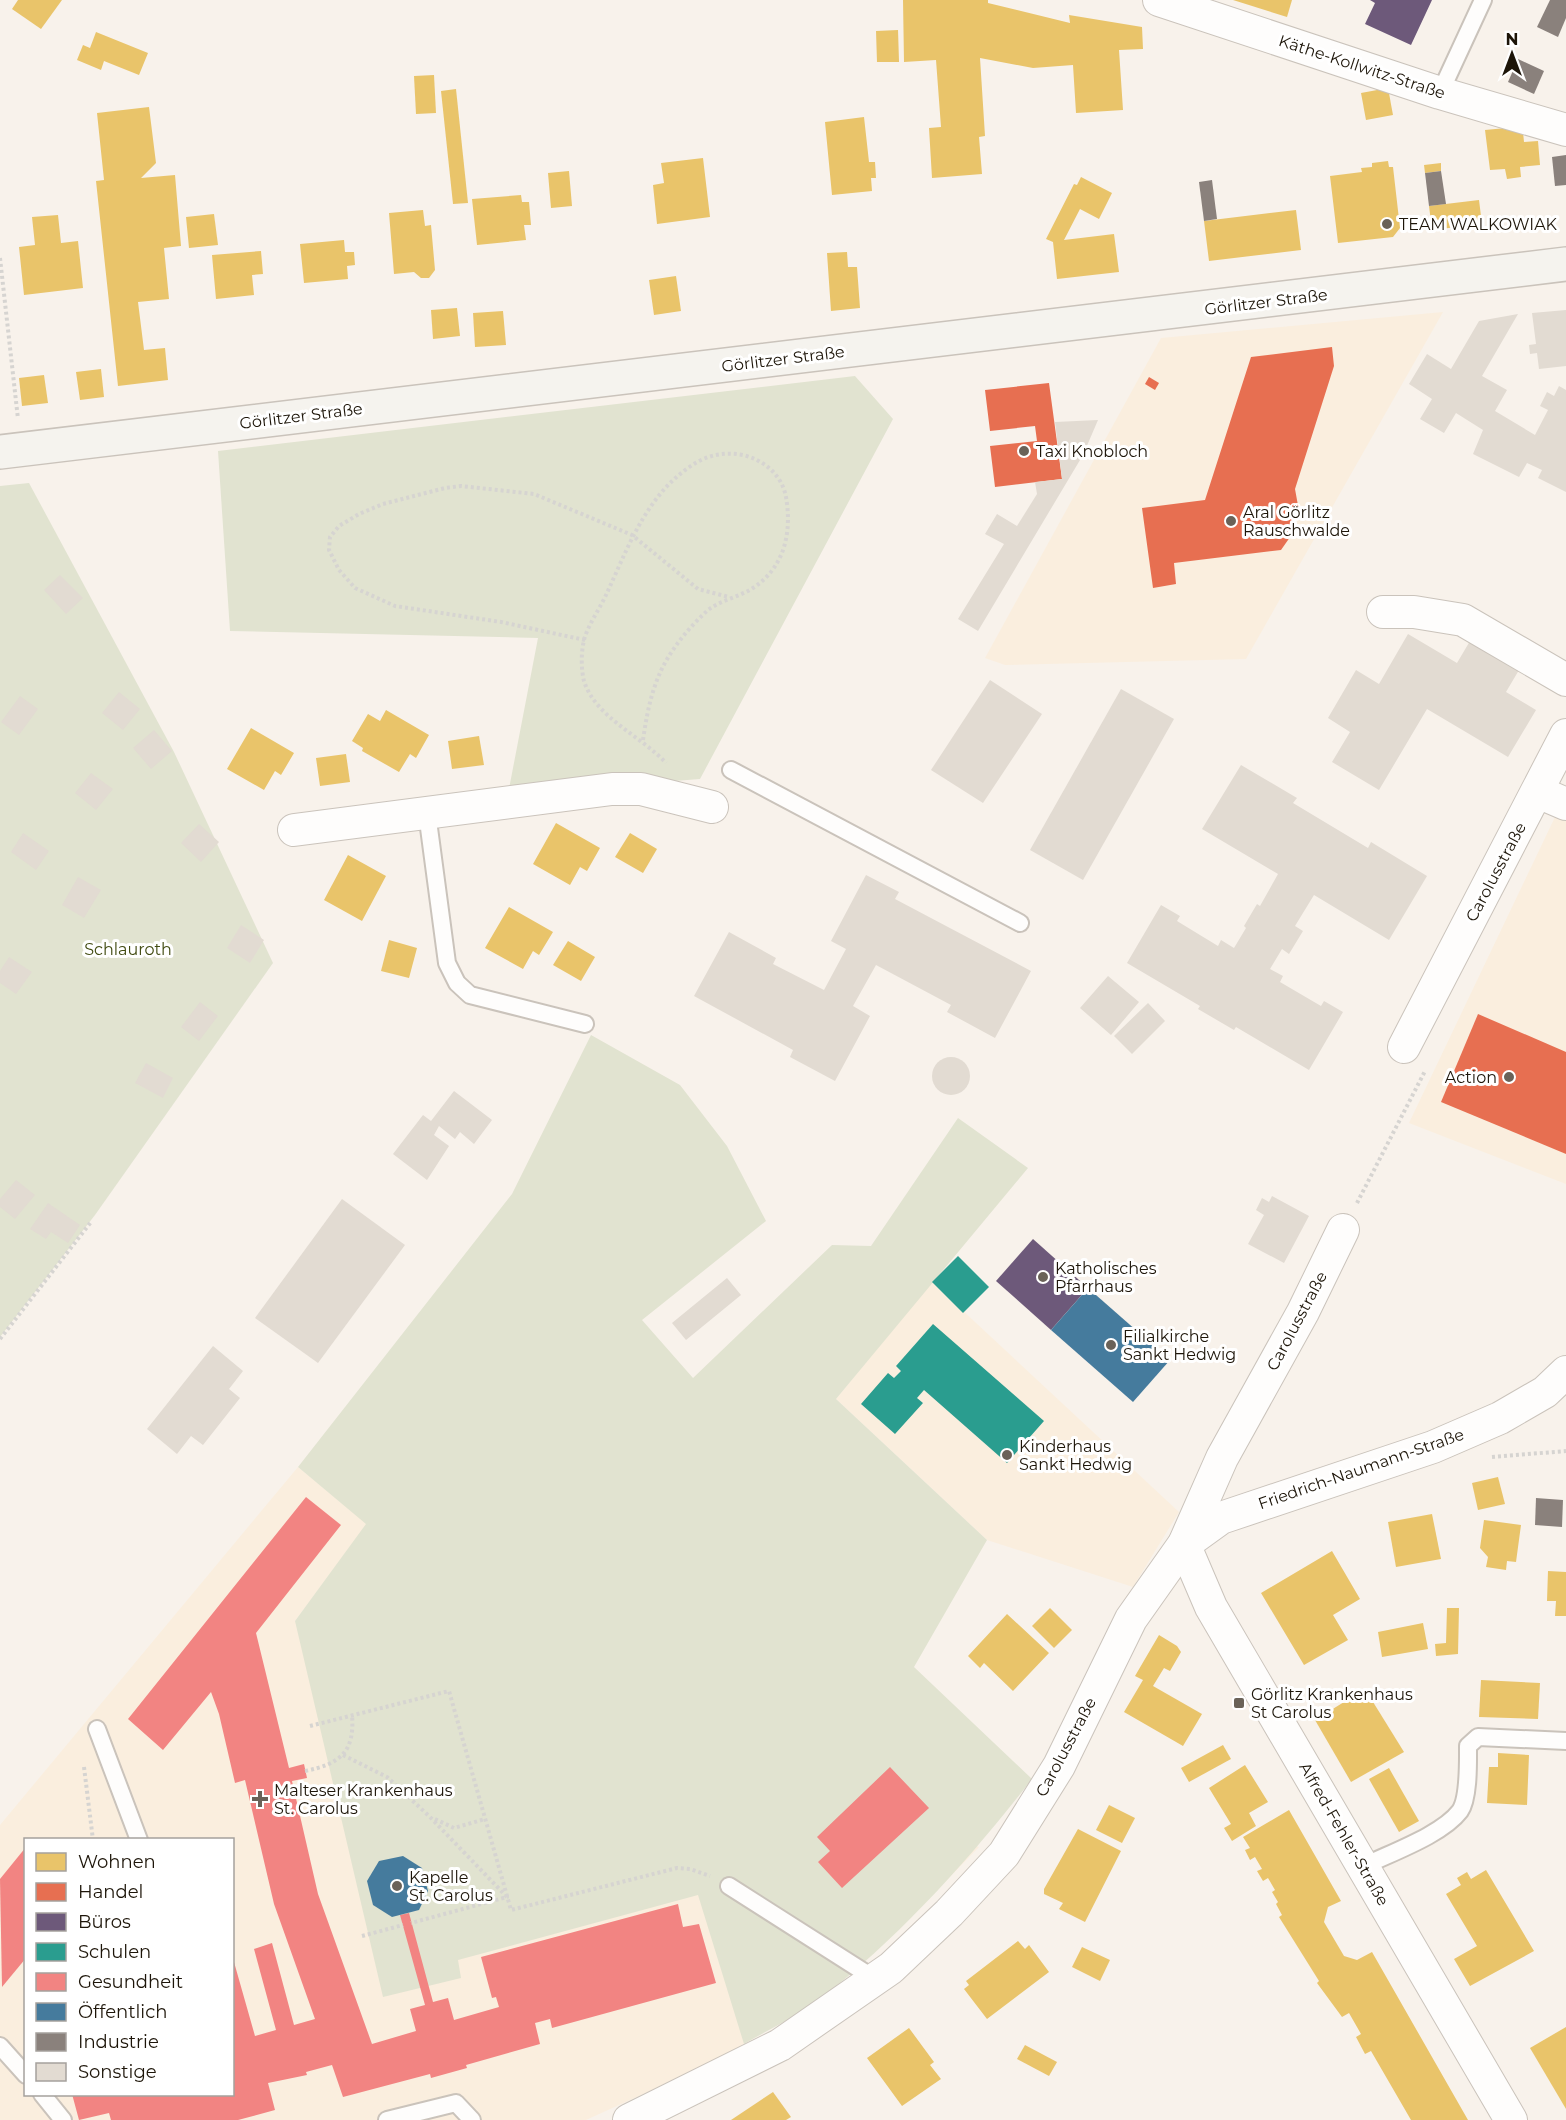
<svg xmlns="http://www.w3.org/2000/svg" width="1566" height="2120" font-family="Montserrat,sans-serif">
<rect width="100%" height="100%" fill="#f8f2eb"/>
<g fill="#faeede" fill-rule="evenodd">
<path d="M1443 312 1246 659 1005 665 985 658 1161 338Z"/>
<path d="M1566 794V1184L1409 1123Z"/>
<path d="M932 1282 1179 1512 1133 1587 987 1540 836 1399Z"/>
<path d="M298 1467 367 1524 295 1621 979 1847 899 1929 818 2001 709 2064 586 2120H0V1825ZM26 1840H232V2094H26Z"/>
</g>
<g fill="#e1e3d0">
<path d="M855 376 893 419 700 779 508 794 538 638 230 631 218 451Z"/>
<path d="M29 483 174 752 273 963 95 1215 0 1337V486Z"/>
<path d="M591 1035 680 1085 727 1146 766 1221 642 1320 693 1378 832 1245 871 1246 958 1118 1028 1168 836 1399 987 1540 914 1667 1032 1779C970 1859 900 1937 819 2000 797 2017 769 2029 744 2044L698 1895 458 1960 461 1978 383 1997 295 1621 366 1524 298 1467 512 1194Z"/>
</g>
<g fill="#e9c46a">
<path d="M18 0H62L41 29 12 9Z"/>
<path d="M903 0H988V3L1070 23 1069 15 1142 27 1143 49 1119 50 1123 110 1076 113 1073 65 1033 68 980 58 985 136 979 137 982 174 932 178 929 128 941 127 936 60 904 62Z"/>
<path d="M1233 0H1292L1287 17Z"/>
<path d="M898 30 899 62H877L876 31Z"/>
<path d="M96 32 148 53 139 75 104 61 101 70 77 60 83 45 90 48Z"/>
<path d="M434 75 436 113 416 114 414 76Z"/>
<path d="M1388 88 1393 115 1366 120 1361 93Z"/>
<path d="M456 89 468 203 453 204 441 91Z"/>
<path d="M149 107 156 163 141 178 175 175 181 246 164 248 169 299 138 302 144 350 165 348 168 380 118 386 96 181 104 180 97 113Z"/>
<path d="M864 117 869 162H875L876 178H871L872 191 832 195 825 122Z"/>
<path d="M1506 128 1523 132 1524 142 1538 141 1540 165 1520 167 1521 177 1507 179 1505 169 1490 170 1485 130Z"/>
<path d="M703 158 710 217 657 224 653 185 664 183 661 163Z"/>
<path d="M1388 161 1389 167H1393L1400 228 1393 237 1338 243 1330 176 1362 172 1361 168 1372 167V163Z"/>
<path d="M1441 163V171L1425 173 1424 165Z"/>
<path d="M569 171 572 206 551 208 548 173Z"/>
<path d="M1081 177 1112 193 1099 219 1080 209 1064 240 1114 234 1119 272 1057 279 1053 242 1046 239 1074 184 1077 185Z"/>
<path d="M521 195 522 202H529L531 225H524L526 240 477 245 472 199Z"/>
<path d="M1479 200 1482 224 1432 230 1429 206Z"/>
<path d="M423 210 425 226 431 225 435 270 429 278H421L414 272 394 274 389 213Z"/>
<path d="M1296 210 1301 250 1209 261 1204 221Z"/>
<path d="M214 214 218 245 189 248 186 217Z"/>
<path d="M58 215 61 243 78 241 83 288 24 295 19 247 35 245 32 217Z"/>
<path d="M344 240 345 252H354L355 265 347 266 348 279 304 283 300 244Z"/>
<path d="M261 251 263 274 252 275 254 295 216 299 212 255Z"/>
<path d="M847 252 848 267H857L860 308 831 311 827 253Z"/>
<path d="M676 276 681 311 654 315 649 280Z"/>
<path d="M457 308 460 336 433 339 431 310Z"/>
<path d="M503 311 506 345 475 347 473 313Z"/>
<path d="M101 369 104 397 80 400 76 372Z"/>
<path d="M44 375 48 403 22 406 19 378Z"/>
<path d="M386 710 429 735 416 758 410 754 399 772 362 751 363 748 352 741 368 714 380 721Z"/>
<path d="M251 728 294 753 281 775 275 771 264 790 227 769Z"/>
<path d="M479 736 484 765 452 769 448 741Z"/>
<path d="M346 754 350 782 320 786 316 758Z"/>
<path d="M556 823 600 848 587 871 580 867 570 885 533 864Z"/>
<path d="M630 833 657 849 643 873 615 857Z"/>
<path d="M348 855 386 876 362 921 324 900Z"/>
<path d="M509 907 553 932 539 955 533 951 523 969 485 948Z"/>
<path d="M389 940 417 948 409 978 381 971Z"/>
<path d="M568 941 595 957 581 981 553 965Z"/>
<path d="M1498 1477 1505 1504 1478 1510 1472 1483Z"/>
<path d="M1432 1514 1441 1559 1396 1567 1388 1522Z"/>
<path d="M1484 1520 1521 1525 1516 1562 1507 1561 1506 1570 1486 1567 1488 1557 1480 1548Z"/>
<path d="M1332 1551 1360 1599 1333 1615 1348 1640 1304 1665 1261 1593Z"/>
<path d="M1548 1571 1566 1572V1616H1555L1556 1601H1547Z"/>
<path d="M1050 1608 1072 1630 1054 1648 1032 1626Z"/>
<path d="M1447 1608H1459L1458 1654 1436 1656 1435 1644 1446 1643Z"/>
<path d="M1007 1614 1049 1653 1013 1691 984 1663 980 1668 968 1656Z"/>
<path d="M1423 1623 1428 1649 1382 1657 1378 1632Z"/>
<path d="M1159 1635 1177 1646 1181 1652 1170 1671 1164 1668 1153 1686 1202 1714 1183 1746 1124 1712 1143 1680 1135 1676Z"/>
<path d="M1481 1680 1540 1683 1538 1719 1479 1717Z"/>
<path d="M1365 1689 1404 1752 1351 1782 1315 1720Z"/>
<path d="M1223 1745 1231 1759 1189 1782 1181 1768Z"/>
<path d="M1498 1753 1529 1755 1527 1805 1487 1803 1489 1767H1498Z"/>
<path d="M1245 1765 1268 1802 1249 1813 1256 1826 1232 1841 1224 1828 1231 1824 1209 1788Z"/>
<path d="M1389 1768 1419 1821 1399 1832 1369 1779Z"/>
<path d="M1109 1805 1135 1818 1122 1843 1096 1830Z"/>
<path d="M1289 1810 1341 1901 1328 1907 1324 1922 1344 1956 1357 1960 1372 1952 1468 2120H1411L1371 2051 1365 2054 1356 2037 1361 2034 1349 2013 1342 2017 1317 1983 1319 1981 1279 1917 1282 1915 1276 1904 1278 1902 1272 1892 1275 1890 1268 1878 1263 1881 1257 1871 1262 1869 1255 1857 1250 1860 1245 1850 1250 1848 1243 1837Z"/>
<path d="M1078 1829 1121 1851 1085 1922 1059 1909 1063 1903 1044 1894V1889Z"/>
<path d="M1486 1870 1534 1951 1470 1986 1454 1959 1477 1946 1446 1894 1461 1885 1457 1878 1467 1872 1471 1879Z"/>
<path d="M1018 1941 1025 1949 1029 1945 1049 1972 987 2019 964 1989 969 1985 966 1981Z"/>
<path d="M1082 1947 1110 1960 1100 1981 1072 1967Z"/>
<path d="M1566 2027V2109L1530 2048Z"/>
<path d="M909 2028 934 2062 930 2065 941 2079 902 2106 867 2058Z"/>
<path d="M1025 2045 1057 2062 1049 2076 1017 2059Z"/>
<path d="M773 2092 791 2117 786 2120H731Z"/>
</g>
<g fill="#e76f51">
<path d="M1332 347 1334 366 1295 489 1299 511 1293 512 1295 530 1281 550 1174 563 1176 584 1153 588 1142 508 1205 500 1251 357Z"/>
<path d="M1149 377 1159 383 1155 390 1145 384Z"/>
<path d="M1049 383 1062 479 995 487 990 446 1037 441 1035 426 990 431 985 390Z"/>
<path d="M1478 1014 1566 1052V1154L1441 1102Z"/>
</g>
<g fill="#6d597a">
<path d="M1370 0H1432L1411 45 1365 24 1375 3Z"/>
<path d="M1033 1239 1088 1288 1051 1330 996 1281Z"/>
</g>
<g fill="#2a9d8f">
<path d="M958 1256 989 1287 963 1313 932 1282Z"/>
<path d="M933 1324 1044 1421 1007 1463 924 1390 917 1398 923 1403 895 1434 861 1404 888 1373 894 1378 901 1371 896 1366Z"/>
</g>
<g fill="#f28482">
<path d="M306 1497 341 1525 256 1633 289 1768 304 1764 307 1778 292 1781 318 1894 372 2044 416 2031 410 2009 425 2005 400 1915 409 1913 433 2002 448 1998 454 2020 499 2007 496 1997 492 1998 481 1957 678 1904 683 1927 699 1924 716 1983 552 2028 550 2019 535 2023 540 2044 466 2065 467 2068 431 2078 430 2074 343 2097 332 2065 306 2072 307 2075 268 2083 275 2110 238 2120H111L109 2113 79 2120 72 2094H232V1955L255 2036 276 2030 254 1949 272 1943 294 2025 315 2019 274 1904 245 1780 235 1783 219 1714 211 1692 163 1750 128 1719Z"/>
<path d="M890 1767 929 1808 842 1888 818 1862 830 1851 817 1837Z"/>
<path d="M26 1847V1958L2 1987 0 1879Z"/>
</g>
<g fill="#457b9d">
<path d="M1088 1288 1170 1360 1133 1402 1051 1330Z"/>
<path d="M403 1856 422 1868 428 1891 419 1910 392 1917 373 1905 367 1881 379 1861Z"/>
</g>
<g fill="#8a817c">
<path d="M1550 0H1566V18L1558 37 1537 27Z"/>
<path d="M1518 59 1544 71 1534 94 1508 82Z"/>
<path d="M1566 155V185L1555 186 1552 157Z"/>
<path d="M1441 171 1446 204 1429 206 1425 173Z"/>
<path d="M1212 180 1217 219 1204 221 1199 182Z"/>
<path d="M1536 1498 1563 1500 1562 1527 1535 1525Z"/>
</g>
<g fill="#e2dbd2">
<path d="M1566 310V366L1539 369 1537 353 1530 354 1529 345 1536 344 1532 313Z"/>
<path d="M1518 314 1482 376 1507 390 1495 411 1535 435 1548 410 1540 406 1547 392 1554 396 1559 386 1566 390V492L1538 478 1542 470 1527 463 1519 477 1473 454 1483 430 1456 413 1444 433 1420 419 1432 399 1409 384 1427 354 1451 369 1479 321Z"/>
<path d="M1098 420 1083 455 978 631 958 619 1004 544 985 534 997 514 1017 526 1037 494 1035 482 1062 479 1055 422Z"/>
<path d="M60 575 83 598 66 614 44 590Z"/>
<path d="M1408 634 1457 663 1470 641 1519 670 1506 692 1536 710 1508 757 1427 709 1379 790 1332 762 1350 732 1328 718 1356 670 1379 684Z"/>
<path d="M990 680 1042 714 983 803 931 770Z"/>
<path d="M1121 689 1174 719 1083 880 1030 850Z"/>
<path d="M119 692 140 709 123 730 102 713Z"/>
<path d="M20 696 38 709 19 735 1 722Z"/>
<path d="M154 730 172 751 151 769 133 748Z"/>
<path d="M1241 765 1297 798 1293 803 1368 848 1371 842 1427 876 1389 940 1314 895 1295 926 1303 931 1289 954 1282 949 1270 969 1283 976 1280 982 1321 1006 1324 1001 1343 1012 1309 1070 1236 1027 1234 1030 1198 1009 1200 1006 1127 963 1161 905 1180 916 1177 921 1218 946 1221 940 1234 948 1246 928 1244 926 1257 904 1260 906 1278 874 1202 829Z"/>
<path d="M91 773 113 789 96 810 75 793Z"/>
<path d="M199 824 219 842 201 862 181 843Z"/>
<path d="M23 833 49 851 36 870 11 852Z"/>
<path d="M866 875 899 892 895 899 1031 971 995 1038 947 1012 951 1005 876 965 853 1006 870 1016 835 1081 790 1057 793 1050 694 996 729 932 776 958 773 964 824 990 846 949 831 941Z"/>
<path d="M78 877 101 890 84 918 62 905Z"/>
<path d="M241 925 264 940 250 963 227 948Z"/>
<path d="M9 957 32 972 16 994 0 983V971Z"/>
<path d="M1108 976 1139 1002 1111 1035 1080 1008Z"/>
<path d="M200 1002 218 1016 199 1041 181 1027Z"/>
<path d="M1148 1003 1165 1021 1132 1054 1114 1036Z"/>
<circle cx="951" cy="1076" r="19"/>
<path d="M146 1063 173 1078 163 1098 135 1083Z"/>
<path d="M454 1091 492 1120 474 1144 460 1132 455 1139 439 1126 434 1135 449 1146 427 1180 393 1154 423 1115 431 1121Z"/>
<path d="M16 1180 35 1195 15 1219 0 1207V1199Z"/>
<path d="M1272 1196 1309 1216 1284 1263 1248 1244 1264 1215 1256 1210 1262 1198 1269 1202Z"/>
<path d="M342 1199 405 1245 318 1363 255 1318Z"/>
<path d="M48 1203 80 1225 68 1243 51 1232 46 1239 30 1229Z"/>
<path d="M727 1278 741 1295 686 1340 672 1323Z"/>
<path d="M213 1346 243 1371 229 1389 240 1398 203 1445 191 1436 177 1454 147 1429Z"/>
</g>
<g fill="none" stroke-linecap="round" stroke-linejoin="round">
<defs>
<g id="lane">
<path d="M1440 93 1483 0"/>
<path d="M731 770 1020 923"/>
<path d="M427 813 447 963 457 983 470 995 585 1024"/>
<path d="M97 1729 139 1840"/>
<path d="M1362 1867C1390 1853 1442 1835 1460 1811 1469 1798 1468 1762 1468 1746L1478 1737 1566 1741"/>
<path d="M729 1886 875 1979"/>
<path d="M0 2046 26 2075"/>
<path d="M42 2094 63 2120"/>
<path d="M387 2120 456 2103 472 2120"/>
</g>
<g id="street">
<path d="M1159 0 1440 93 1566 130"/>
<path d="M1383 612H1414L1463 620 1566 680"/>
<path d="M1538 792 1566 804"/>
<path d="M294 830 612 789H641L712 807"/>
<path d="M1404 1047 1566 735"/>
<path d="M1184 1544 1211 1607 1511 2120"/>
<path d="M1185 1544 1221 1518 1433 1447 1500 1418 1545 1392 1566 1372"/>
<path d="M629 2120 780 2045 891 1968 949 1913 1004 1854 1059 1766 1131 1619 1184 1544 1222 1458 1303 1312 1343 1230"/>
</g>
<path id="secondary" d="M0 452 1566 264"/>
</defs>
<use href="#lane" stroke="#cac3bb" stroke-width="20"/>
<use href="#street" stroke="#cac3bb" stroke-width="34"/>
<use href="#secondary" stroke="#cac3bb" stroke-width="36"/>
<g stroke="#d6d4d1" stroke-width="4" stroke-dasharray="3 3" stroke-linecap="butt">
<path d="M0 258 18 419"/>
<path d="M585 640 501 622 395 606 355 588 339 570 329 550 330 537 339 526 359 514 383 504 445 488 461 486 534 494 632 535 698 589 729 597"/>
<path d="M643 740C648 706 654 676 675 647 684 634 696 621 708 610 721 600 739 597 753 588 785 567 792 532 786 497 782 475 764 460 743 455 722 451 704 456 688 468 645 498 627 550 606 595 599 610 588 625 584 640 581 653 581 669 584 681 595 717 641 736 666 763"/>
<path d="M1357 1203 1425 1071"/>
<path d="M0 1339 91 1222"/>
<path d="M1492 1457 1566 1451"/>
<path d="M310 1726 449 1691 511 1910 677 1868 690 1869 710 1876"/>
<path d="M343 1755 387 1777 429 1816 507 1897 411 1923"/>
<path d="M84 1767 93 1840"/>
<path d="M305 1771C340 1764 355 1752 352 1715"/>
<path d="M435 1819 454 1828 485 1819"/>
<path d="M362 1936 403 1925"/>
</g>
<use href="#lane" stroke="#fefdfc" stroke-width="16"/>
<use href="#street" stroke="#fefdfc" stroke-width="32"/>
<use href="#secondary" stroke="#f5f3ee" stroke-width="33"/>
</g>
<g fill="#6a6258" stroke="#fff" stroke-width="2">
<circle cx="1387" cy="224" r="6"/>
<circle cx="1024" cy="451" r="6"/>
<circle cx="1231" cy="521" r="6"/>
<circle cx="1509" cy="1077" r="6"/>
<circle cx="1043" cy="1277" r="6"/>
<circle cx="1111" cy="1345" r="6"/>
<circle cx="1007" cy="1455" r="6"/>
<rect x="1233" y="1697" width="12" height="12" rx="3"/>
<path d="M257 1790h6v6h6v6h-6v6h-6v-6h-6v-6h6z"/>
<circle cx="397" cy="1886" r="6"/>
</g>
<g text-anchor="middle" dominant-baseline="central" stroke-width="6" stroke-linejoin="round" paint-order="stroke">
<g font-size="16" fill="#1d1509" stroke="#fff">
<text transform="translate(1362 67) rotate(18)">Käthe-Kollwitz-Straße</text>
<text transform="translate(1266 302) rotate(-7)">Görlitzer Straße</text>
<text transform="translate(783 359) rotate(-7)">Görlitzer Straße</text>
<text transform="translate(301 416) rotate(-7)">Görlitzer Straße</text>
<text transform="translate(1496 872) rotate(-62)">Carolusstraße</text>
<text transform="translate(1297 1321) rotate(-62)">Carolusstraße</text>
<text transform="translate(1361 1469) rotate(-19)">Friedrich-Naumann-Straße</text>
<text transform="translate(1066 1747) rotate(-62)">Carolusstraße</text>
<text transform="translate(1344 1834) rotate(60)">Alfred-Fehler-Straße</text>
</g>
<g font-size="16" fill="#1d1509" stroke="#fff" text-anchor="start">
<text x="1399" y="224">TEAM WALKOWIAK</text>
<text x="1036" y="451">Taxi Knobloch</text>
<text x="1243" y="512">Aral Görlitz<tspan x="1243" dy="18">Rauschwalde</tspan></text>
<text x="1497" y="1077" text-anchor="end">Action</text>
<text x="1055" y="1268">Katholisches<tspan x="1055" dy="18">Pfarrhaus</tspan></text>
<text x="1123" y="1336">Filialkirche<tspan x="1123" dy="18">Sankt Hedwig</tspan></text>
<text x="1019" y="1446">Kinderhaus<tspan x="1019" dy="18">Sankt Hedwig</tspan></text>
<text x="1251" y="1694">Görlitz Krankenhaus<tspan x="1251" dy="18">St Carolus</tspan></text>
<text x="274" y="1790">Malteser Krankenhaus<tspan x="274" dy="18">St. Carolus</tspan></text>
<text x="409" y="1877">Kapelle<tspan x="409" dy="18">St. Carolus</tspan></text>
</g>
<g font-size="16" fill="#404a10" stroke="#fff">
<text x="128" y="949">Schlauroth</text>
</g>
</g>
<rect x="24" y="1838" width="210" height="258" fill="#ffffff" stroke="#a5a19d" stroke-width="1.5"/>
<rect x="36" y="1853" width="30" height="18" fill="#e9c46a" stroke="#a5a19d" stroke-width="1.5"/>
<text x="78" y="1868" font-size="18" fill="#1d1509">Wohnen</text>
<rect x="36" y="1883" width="30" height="18" fill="#e76f51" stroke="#a5a19d" stroke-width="1.5"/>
<text x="78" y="1898" font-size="18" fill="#1d1509">Handel</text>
<rect x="36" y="1913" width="30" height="18" fill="#6d597a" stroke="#a5a19d" stroke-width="1.5"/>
<text x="78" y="1928" font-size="18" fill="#1d1509">Büros</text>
<rect x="36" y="1943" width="30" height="18" fill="#2a9d8f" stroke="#a5a19d" stroke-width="1.5"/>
<text x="78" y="1958" font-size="18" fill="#1d1509">Schulen</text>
<rect x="36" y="1973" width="30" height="18" fill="#f28482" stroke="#a5a19d" stroke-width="1.5"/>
<text x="78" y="1988" font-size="18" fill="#1d1509">Gesundheit</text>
<rect x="36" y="2003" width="30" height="18" fill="#457b9d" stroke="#a5a19d" stroke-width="1.5"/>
<text x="78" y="2018" font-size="18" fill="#1d1509">Öffentlich</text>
<rect x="36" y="2033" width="30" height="18" fill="#8a817c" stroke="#a5a19d" stroke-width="1.5"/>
<text x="78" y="2048" font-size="18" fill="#1d1509">Industrie</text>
<rect x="36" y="2063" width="30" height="18" fill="#e2dbd2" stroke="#a5a19d" stroke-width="1.5"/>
<text x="78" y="2078" font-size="18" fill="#1d1509">Sonstige</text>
<g transform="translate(1512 54)" stroke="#ffffff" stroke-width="4.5" paint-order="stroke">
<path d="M0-4.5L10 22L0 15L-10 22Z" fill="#1d1509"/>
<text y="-9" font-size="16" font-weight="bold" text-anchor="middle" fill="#1d1509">N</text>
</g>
</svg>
